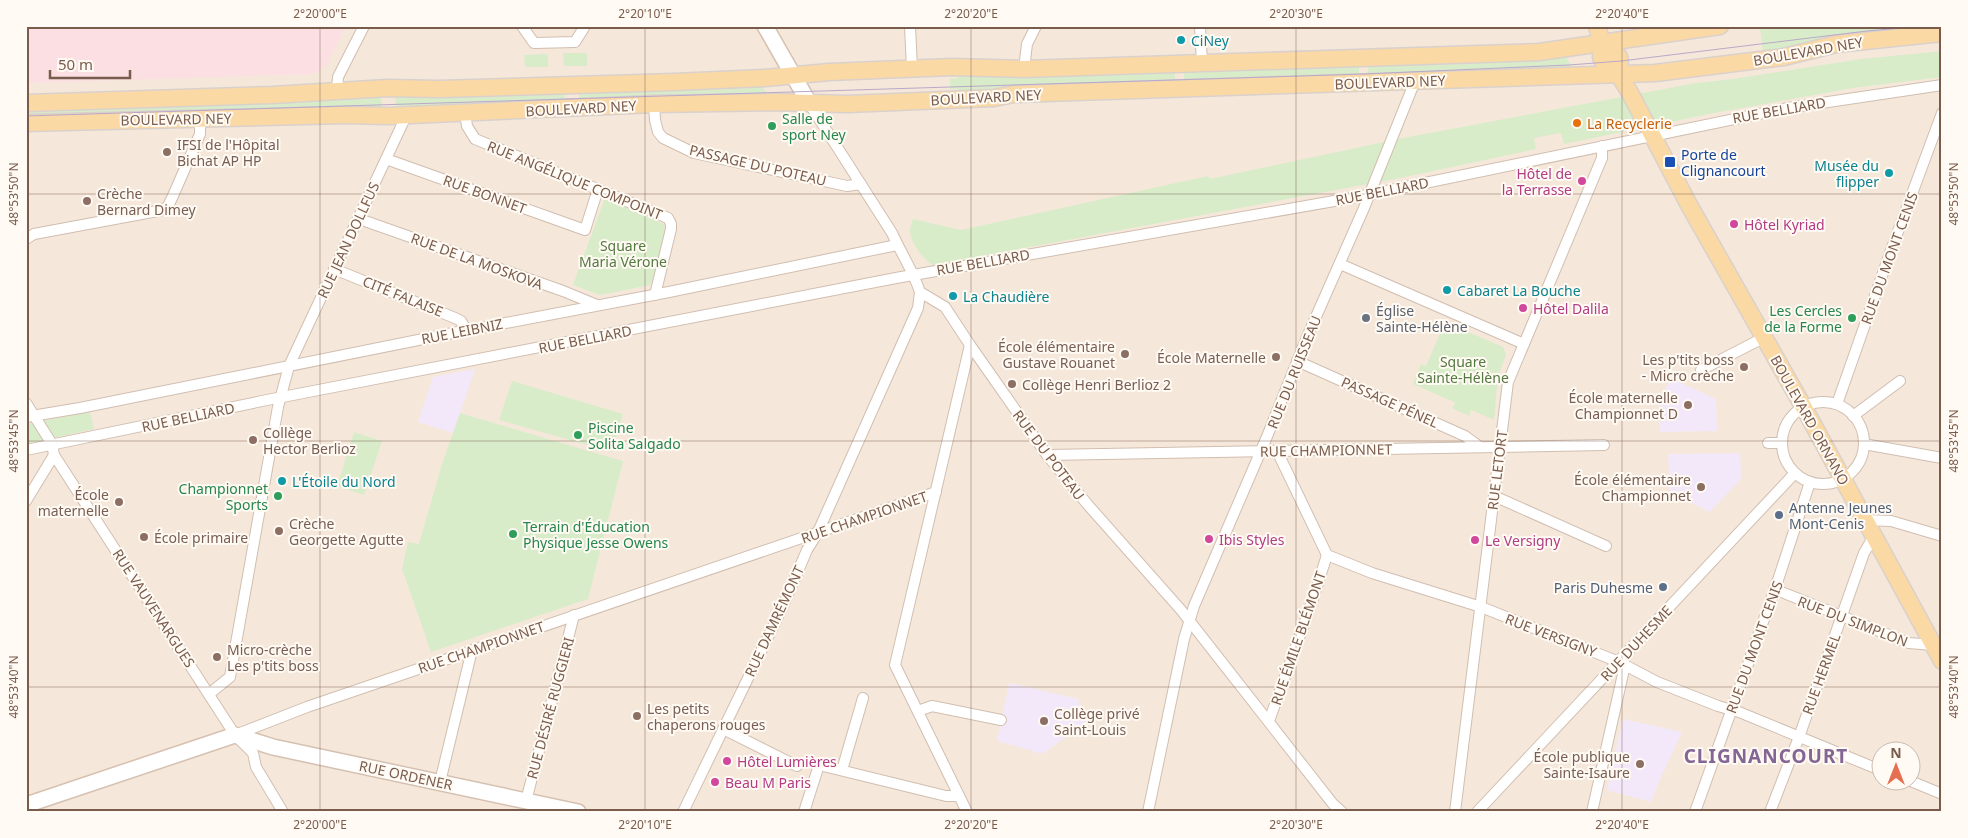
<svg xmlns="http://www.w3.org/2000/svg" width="1968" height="838" font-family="'Noto Sans',sans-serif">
<rect width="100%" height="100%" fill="#fdf6ec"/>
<path fill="#f5e8da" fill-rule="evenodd" d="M26 26H1942V812H26ZM1880 750H1910V780H1880Z"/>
<g fill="#f3e8fa">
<path d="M475 369 453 433 418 422 433 377Z"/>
<path d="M1670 378 1716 399 1717 431 1660 432 1659 407Z"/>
<path d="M1740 453 1741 479 1710 512 1670 493 1668 454Z"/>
<path d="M1009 683 1079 699 1078 702 1091 718 1044 753 1037 752 1036 754 1033 751 997 741Z"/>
<path d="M1623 719 1682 732 1660 779 1651 802 1607 790Z"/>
</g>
<path fill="#fbdfe3" d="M26 26H346L326 66 313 74 26 83Z"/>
<g fill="#d8ecc9">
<path d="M1795 26 1814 27 1942 26 1763 55 1760 27Z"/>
<path d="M1942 51V77L1853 88 1714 113 1564 144 1561 133 1534 138 1536 149 1395 179 933 265C923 260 911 243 910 231 910 228 912 222 913 219L961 230 1208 176 1210 179 1403 138 1696 83 1733 79 1861 59Z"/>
<path d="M563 53H587V66H564Z"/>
<path d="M548 54V67H525L524 55Z"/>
<path d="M1565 54 1571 67 1368 75V66Z"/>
<path d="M1359 66V76L1184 82V72L1189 71Z"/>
<path d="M1175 72V82L959 95 958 89H950V79L958 78V73Z"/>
<path d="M762 85 767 95 579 104V88Z"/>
<path d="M564 89 565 104 396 110 395 94Z"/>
<path d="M381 94 382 110 26 119V108Z"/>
<path d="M605 198 664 224C667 237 657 274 650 285L600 295 573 285Z"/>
<path d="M1445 322 1503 347 1506 355 1498 376 1494 420 1471 410 1469 416 1452 408 1456 403 1413 384 1421 364 1426 366Z"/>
<path d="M512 381 623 414 612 452 499 420Z"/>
<path d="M90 412 94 429 26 444V424Z"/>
<path d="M460 413 623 461 588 599 431 652 402 569 408 542 419 544 442 464Z"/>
<path d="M354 432 382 441 364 495 337 486Z"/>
</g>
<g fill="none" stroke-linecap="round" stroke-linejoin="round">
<defs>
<g id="street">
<path d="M522 26 534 43 575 42 585 26"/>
<path d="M910 26 912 69"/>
<path d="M1200 26 1202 62"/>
<path d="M1024 69 1027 44 1036 26"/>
<path d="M337 91 338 77 364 26"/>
<path d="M809 103 892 233C901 253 913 271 920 292L945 307 970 345 1047 455 1088 505 1181 610 1333 804 1342 812"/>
<path d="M654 104 655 120 658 132 663 138 694 153 847 186 861 184"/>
<path d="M465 113 467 126 475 139 668 218 671 224V229L655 295"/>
<path d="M386 159 585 230 598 189"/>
<path d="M359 216 365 221 563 291 597 305"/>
<path d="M26 239 34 234 163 210 168 206 172 198 200 134V118"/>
<path d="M1340 264 1524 344"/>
<path d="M334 269 455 318 461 321 466 330"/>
<path d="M1297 361 1465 436 1480 447"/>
<path d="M1701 370 1765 337"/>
<circle cx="1823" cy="443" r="41"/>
<path d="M26 403 52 444 54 455 224 718 235 735 253 753 256 767 283 812"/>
<path d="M1837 404 1890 253 1942 113"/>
<path d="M1853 416 1900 381"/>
<path d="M26 417 80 408 453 333 669 292 897 245"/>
<path d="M1768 443H1781"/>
<path d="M1864 444 1942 458"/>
<path d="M26 450 267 400 896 278 1357 197 1788 108 1942 85"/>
<path d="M1277 451 1327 555 1372 573 1481 607 1619 662 1657 682 1718 706 1739 712 1880 770"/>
<path d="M1047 455 1604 445"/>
<path d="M1494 496 1606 546"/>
<path d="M26 501 54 455"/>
<path d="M1865 520 1891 521 1942 536"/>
<path d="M1774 589 1909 643 1933 645"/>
<path d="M209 694 230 677 278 407 289 366 407 114"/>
<path d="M918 711 932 706 1001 720"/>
<path d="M1269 721 1312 602 1327 555"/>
<path d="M723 729 797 766"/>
<path d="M235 735 307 707 936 492"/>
<path d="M842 770 863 698"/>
<path d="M1908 780 1942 794"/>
<path d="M440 782 472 650"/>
<path d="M526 801 574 615"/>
<path d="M683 812 783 606 807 550 818 532 918 308 920 292"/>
<path d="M804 812 819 765 946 796H959"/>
<path d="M967 812 895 665 970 345"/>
<path d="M1148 812 1184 639 1194 606 1266 439 1307 337 1364 208 1415 81"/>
<path d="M1455 812 1508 382 1602 158V146"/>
<path d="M1477 812 1795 473"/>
<path d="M1592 812 1625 665"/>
<path d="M1695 812 1778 580 1810 482"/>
<path d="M1770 812 1799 737 1864 553 1874 536"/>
</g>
<g id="secondary">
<path d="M765 26 809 103"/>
<path d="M26 805 235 735 273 747 578 812"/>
</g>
<g id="primary">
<path d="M1597 26 1602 43 1601 57 1603 62 1619 75 1630 93 1689 205 1803 406 1942 661"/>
<path d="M1602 43C1619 55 1622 53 1619 75"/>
<path d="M26 103 272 95 388 88 439 89 674 82 765 78 829 72 952 67 1024 69 1539 52 1720 26"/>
<path d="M26 123 344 115 389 116 654 104 777 102 847 104 994 98 1014 94 1655 73 1784 57 1836 44 1942 33"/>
</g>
</defs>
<use href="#street" stroke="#d1beb0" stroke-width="12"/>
<use href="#secondary" stroke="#d6c0b0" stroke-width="18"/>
<use href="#primary" stroke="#dad1cd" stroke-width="19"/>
<use href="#street" stroke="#fff" stroke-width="10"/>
<use href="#secondary" stroke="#fff" stroke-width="15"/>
<use href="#primary" stroke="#fbd9a5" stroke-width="16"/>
<path stroke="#b9a8c9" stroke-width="1" d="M26 116 1364 74 1569 65 1621 61 1867 31 1924 26"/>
</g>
<path fill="none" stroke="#7a5c4d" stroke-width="1" stroke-opacity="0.45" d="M320 26V812M645 26V812M971 26V812M1296 26V812M1622 26V812M26 194H1942M26 441H1942M26 687H1942"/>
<g fill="#0f9aa8" stroke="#fffaf3" stroke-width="2">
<circle cx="1181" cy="40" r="5"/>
<circle cx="1889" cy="173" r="5"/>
<circle cx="1447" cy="290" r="5"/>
<circle cx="953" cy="296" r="5"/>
<circle cx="282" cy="481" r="5"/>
</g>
<circle fill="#e8710a" stroke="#fffaf3" stroke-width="2" cx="1577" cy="123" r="5"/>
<g fill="#2e9e5b" stroke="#fffaf3" stroke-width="2">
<circle cx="772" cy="126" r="5"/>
<circle cx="1852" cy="318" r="5"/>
<circle cx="578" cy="435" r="5"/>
<circle cx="278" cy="496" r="5"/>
<circle cx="513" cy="534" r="5"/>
</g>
<g fill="#8d6e63" stroke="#fffaf3" stroke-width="2">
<circle cx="167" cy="152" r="5"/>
<circle cx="87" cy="201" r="5"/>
<circle cx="1125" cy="354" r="5"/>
<circle cx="1276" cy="357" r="5"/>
<circle cx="1744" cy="367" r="5"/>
<circle cx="1012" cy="384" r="5"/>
<circle cx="1688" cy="405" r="5"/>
<circle cx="253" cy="440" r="5"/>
<circle cx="1701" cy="487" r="5"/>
<circle cx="119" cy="502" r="5"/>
<circle cx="279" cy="531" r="5"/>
<circle cx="144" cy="537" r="5"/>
<circle cx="217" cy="657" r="5"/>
<circle cx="637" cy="716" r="5"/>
<circle cx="1044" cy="721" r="5"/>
<circle cx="1640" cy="764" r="5"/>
</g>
<rect fill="#1a4fb4" stroke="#fffaf3" stroke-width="2" x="1664" y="156" width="12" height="12" rx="2.5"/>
<g fill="#d1479c" stroke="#fffaf3" stroke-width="2">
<circle cx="1582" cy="181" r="5"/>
<circle cx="1734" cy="224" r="5"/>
<circle cx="1523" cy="308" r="5"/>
<circle cx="1209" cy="539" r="5"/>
<circle cx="1475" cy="540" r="5"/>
<circle cx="727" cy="761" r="5"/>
<circle cx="715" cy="782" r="5"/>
</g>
<circle fill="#6b7280" stroke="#fffaf3" stroke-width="2" cx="1366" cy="318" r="5"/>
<g fill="#5c6f8a" stroke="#fffaf3" stroke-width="2">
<circle cx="1779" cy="515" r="5"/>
<circle cx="1663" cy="587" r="5"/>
</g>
<g text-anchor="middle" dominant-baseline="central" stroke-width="4" stroke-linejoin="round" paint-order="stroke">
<g font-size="14" fill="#0d838f" stroke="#fffaf3" text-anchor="start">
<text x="1191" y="40">CiNey</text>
<text x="1879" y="165" text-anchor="end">Musée du<tspan x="1879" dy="16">flipper</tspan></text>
<text x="1457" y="290">Cabaret La Bouche</text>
<text x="963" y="296">La Chaudière</text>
<text x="292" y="481">L'Étoile du Nord</text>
</g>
<g font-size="14" fill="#7a5c4d" stroke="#fffaf3">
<text transform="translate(1808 51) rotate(-10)">BOULEVARD NEY</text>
<text transform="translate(1390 82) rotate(-2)">BOULEVARD NEY</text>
<text transform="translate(986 97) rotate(-3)">BOULEVARD NEY</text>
<text transform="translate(581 108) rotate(-3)">BOULEVARD NEY</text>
<text transform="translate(1779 110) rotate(-10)">RUE BELLIARD</text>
<text transform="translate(176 119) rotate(-1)">BOULEVARD NEY</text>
<text transform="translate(758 165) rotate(13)">PASSAGE DU POTEAU</text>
<text transform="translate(575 180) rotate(22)">RUE ANGÉLIQUE COMPOINT</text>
<text transform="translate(1382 191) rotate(-11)">RUE BELLIARD</text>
<text transform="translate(485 194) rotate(20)">RUE BONNET</text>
<text transform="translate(348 240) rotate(-65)">RUE JEAN DOLLFUS</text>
<text transform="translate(1889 258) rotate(-70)">RUE DU MONT CENIS</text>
<text transform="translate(477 261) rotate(20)">RUE DE LA MOSKOVA</text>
<text transform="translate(983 262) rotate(-10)">RUE BELLIARD</text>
<text transform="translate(403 296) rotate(22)">CITÉ FALAISE</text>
<text transform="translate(462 331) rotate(-11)">RUE LEIBNIZ</text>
<text transform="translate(585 339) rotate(-11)">RUE BELLIARD</text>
<text transform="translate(1294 372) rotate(-68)">RUE DU RUISSEAU</text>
<text transform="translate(1390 402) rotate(24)">PASSAGE PÉNEL</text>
<text transform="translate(188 417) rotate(-12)">RUE BELLIARD</text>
<text transform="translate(1810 420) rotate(61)">BOULEVARD ORNANO</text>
<text transform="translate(1326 450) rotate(-1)">RUE CHAMPIONNET</text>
<text transform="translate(1049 455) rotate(53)">RUE DU POTEAU</text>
<text transform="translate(1497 470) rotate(-83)">RUE LETORT</text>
<text transform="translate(864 517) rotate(-19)">RUE CHAMPIONNET</text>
<text transform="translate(154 608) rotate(57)">RUE VAUVENARGUES</text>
<text transform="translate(774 621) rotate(-65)">RUE DAMRÉMONT</text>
<text transform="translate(1853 621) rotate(21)">RUE DU SIMPLON</text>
<text transform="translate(1551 635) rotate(21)">RUE VERSIGNY</text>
<text transform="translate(1298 638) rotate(-71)">RUE ÉMILE BLÉMONT</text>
<text transform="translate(1636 643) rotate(-47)">RUE DUHESME</text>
<text transform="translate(481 647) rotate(-19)">RUE CHAMPIONNET</text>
<text transform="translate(1754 647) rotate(-70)">RUE DU MONT CENIS</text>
<text transform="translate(1821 674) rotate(-70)">RUE HERMEL</text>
<text transform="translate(550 708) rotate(-75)">RUE DÉSIRÉ RUGGIERI</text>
<text transform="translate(406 775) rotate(12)">RUE ORDENER</text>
</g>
<g font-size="14" fill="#27864d" stroke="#fffaf3" text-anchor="start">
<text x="782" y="118">Salle de<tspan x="782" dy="16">sport Ney</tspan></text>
<text x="1842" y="310" text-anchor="end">Les Cercles<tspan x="1842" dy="16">de la Forme</tspan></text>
<text x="588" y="427">Piscine<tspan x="588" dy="16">Solita Salgado</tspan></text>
<text x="268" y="488" text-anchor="end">Championnet<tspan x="268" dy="16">Sports</tspan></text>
<text x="523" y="526">Terrain d'Éducation<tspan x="523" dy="16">Physique Jesse Owens</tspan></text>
</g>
<g font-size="14" fill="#c56008" stroke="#fffaf3" text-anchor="start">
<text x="1587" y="123">La Recyclerie</text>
</g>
<g font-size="14" fill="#785e54" stroke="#fffaf3" text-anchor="start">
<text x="177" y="144">IFSI de l'Hôpital<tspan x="177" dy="16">Bichat AP HP</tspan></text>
<text x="97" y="193">Crèche<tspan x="97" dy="16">Bernard Dimey</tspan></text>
<text x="1115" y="346" text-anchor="end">École élémentaire<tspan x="1115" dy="16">Gustave Rouanet</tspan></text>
<text x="1266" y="357" text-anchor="end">École Maternelle</text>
<text x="1734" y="359" text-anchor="end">Les p'tits boss<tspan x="1734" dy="16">- Micro crèche</tspan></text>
<text x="1022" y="384">Collège Henri Berlioz 2</text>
<text x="1678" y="397" text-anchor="end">École maternelle<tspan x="1678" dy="16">Championnet D</tspan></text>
<text x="263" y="432">Collège<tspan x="263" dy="16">Hector Berlioz</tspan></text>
<text x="1691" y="479" text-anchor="end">École élémentaire<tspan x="1691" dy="16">Championnet</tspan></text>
<text x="109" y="494" text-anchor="end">École<tspan x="109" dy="16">maternelle</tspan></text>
<text x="289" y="523">Crèche<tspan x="289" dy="16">Georgette Agutte</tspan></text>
<text x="154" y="537">École primaire</text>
<text x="227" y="649">Micro-crèche<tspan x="227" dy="16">Les p'tits boss</tspan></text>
<text x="647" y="708">Les petits<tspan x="647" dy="16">chaperons rouges</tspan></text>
<text x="1054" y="713">Collège privé<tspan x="1054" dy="16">Saint-Louis</tspan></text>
<text x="1630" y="756" text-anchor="end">École publique<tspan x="1630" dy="16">Sainte-Isaure</tspan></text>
</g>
<g font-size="14" fill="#164399" stroke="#fffaf3" text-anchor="start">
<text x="1681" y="154">Porte de<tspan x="1681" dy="16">Clignancourt</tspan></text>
</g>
<g font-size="14" fill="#b23c85" stroke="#fffaf3" text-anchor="start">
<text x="1572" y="173" text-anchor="end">Hôtel de<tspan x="1572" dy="16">la Terrasse</tspan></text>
<text x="1744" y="224">Hôtel Kyriad</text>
<text x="1533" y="308">Hôtel Dalila</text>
<text x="1219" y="539">Ibis Styles</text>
<text x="1485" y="540">Le Versigny</text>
<text x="737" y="761">Hôtel Lumières</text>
<text x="725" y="782">Beau M Paris</text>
</g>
<g font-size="14" fill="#537a41" stroke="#fffaf3">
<text x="623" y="245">Square<tspan x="623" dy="16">Maria Vérone</tspan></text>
<text x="1463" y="361">Square<tspan x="1463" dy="16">Sainte-Hélène</tspan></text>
</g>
<g font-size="14" fill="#5b616d" stroke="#fffaf3" text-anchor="start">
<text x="1376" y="310">Église<tspan x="1376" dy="16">Sainte-Hélène</tspan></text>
</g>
<g font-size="14" fill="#4e5e75" stroke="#fffaf3" text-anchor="start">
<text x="1789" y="507">Antenne Jeunes<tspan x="1789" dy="16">Mont-Cenis</tspan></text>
<text x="1653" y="587" text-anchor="end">Paris Duhesme</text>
</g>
<g font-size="19" font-weight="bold" letter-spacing="1" fill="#846695" stroke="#fffaf3">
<text x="1766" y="756">CLIGNANCOURT</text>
</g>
</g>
<rect width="1968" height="838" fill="none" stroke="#fffaf3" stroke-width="55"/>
<g transform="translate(1896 766)"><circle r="24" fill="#fffaf3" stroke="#cabbb1"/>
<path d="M0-4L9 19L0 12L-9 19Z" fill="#e76f51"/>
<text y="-8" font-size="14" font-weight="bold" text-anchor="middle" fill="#7a5c4d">N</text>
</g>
<path d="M50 70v8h80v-8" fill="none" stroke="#7a5c4d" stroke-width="2.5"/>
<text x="58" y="70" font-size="15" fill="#7a5c4d" stroke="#fffaf3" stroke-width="4" paint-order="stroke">50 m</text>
<rect x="28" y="28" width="1912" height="782" fill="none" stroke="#7a5c4d" stroke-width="2"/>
<g font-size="12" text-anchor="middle" fill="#7a5c4d">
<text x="320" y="18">2°20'00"E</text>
<text x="645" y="18">2°20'10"E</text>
<text x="971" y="18">2°20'20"E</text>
<text x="1296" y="18">2°20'30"E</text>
<text x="1622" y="18">2°20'40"E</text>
<text transform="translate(14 194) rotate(-90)" y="4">48°53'50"N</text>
<text transform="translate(1954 194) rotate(-90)" y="4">48°53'50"N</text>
<text transform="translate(14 441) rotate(-90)" y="4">48°53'45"N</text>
<text transform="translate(1954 441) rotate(-90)" y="4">48°53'45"N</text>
<text transform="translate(14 687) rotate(-90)" y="4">48°53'40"N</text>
<text transform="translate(1954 687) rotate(-90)" y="4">48°53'40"N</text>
<text x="320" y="829">2°20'00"E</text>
<text x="645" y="829">2°20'10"E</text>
<text x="971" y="829">2°20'20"E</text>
<text x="1296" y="829">2°20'30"E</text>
<text x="1622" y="829">2°20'40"E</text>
</g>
</svg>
